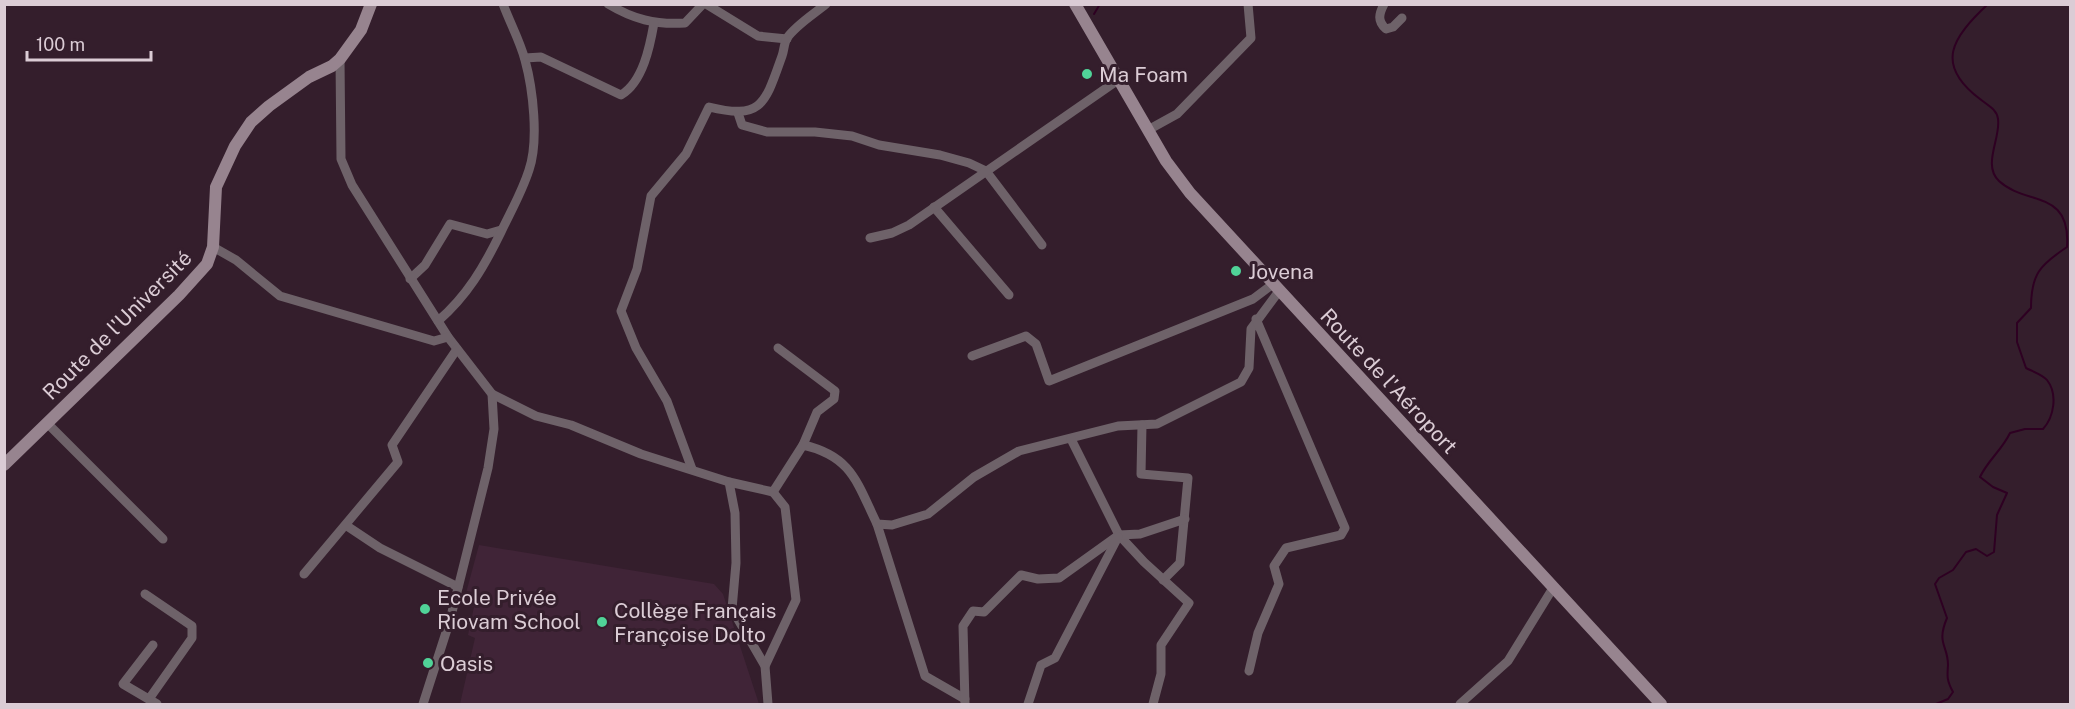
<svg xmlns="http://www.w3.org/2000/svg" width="2075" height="709" font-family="'Public Sans',sans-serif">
<rect width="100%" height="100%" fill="#341e2c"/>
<path fill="#402437" d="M479 545 714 584 723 594 759 704H460L475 638 468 635 474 607 463 604Z"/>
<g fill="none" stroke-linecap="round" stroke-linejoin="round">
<g stroke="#2e0022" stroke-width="2">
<path d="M1094 14 1100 4"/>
<path d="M1936 704 1948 699 1953 692C1947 681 1947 677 1948 665 1948 645 1936 644 1947 618L1935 584 1939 578 1953 570 1966 552 1976 549 1987 556 1994 552 1997 515 2007 493 1993 487 1980 477C1988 460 2002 450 2010 433L2025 429H2043C2054 417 2058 394 2047 380 2043 375 2032 371 2026 368L2017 342V323L2031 308C2031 274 2040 265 2067 247 2071 189 2026 206 1999 181 1982 165 2001 138 1998 119 1997 109 1987 105 1980 99 1934 64 1952 38 1988 4"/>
</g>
<g stroke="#6e6269" stroke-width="9">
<path d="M608 4C633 19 655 25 685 23L703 4"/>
<path d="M706 4 758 36 787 39"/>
<path d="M1384 4C1379 14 1377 21 1386 29L1393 27 1402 18"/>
<path d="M525 58 541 57 621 95C643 82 650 46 654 23"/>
<path d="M340 59 341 159 352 185 448 337 492 394 494 429 488 468 450 620 423 704"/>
<path d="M738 113 742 125 767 132H815L852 136 879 145 940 155 969 163 986 171 1042 245"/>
<path d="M1148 130 1177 114 1251 38 1248 4"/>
<path d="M934 207 1009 295"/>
<path d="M870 238 892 233 909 225 1118 80"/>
<path d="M213 247 236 260 280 296 434 341 448 337"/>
<path d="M410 279 425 265 450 224 487 234 501 230"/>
<path d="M438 321C467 296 484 267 501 232 511 211 522 192 529 170 539 141 533 89 525 60 520 41 510 23 503 4"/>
<path d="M778 348 835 391 834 399 817 412 803 445"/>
<path d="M972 356 1026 336 1036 344 1049 381 1253 299 1273 284"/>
<path d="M492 394 536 416 571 425 641 454 729 482 773 492 803 445C852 456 857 483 877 524L892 525 928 514 974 477 1019 451 1118 426 1157 424 1241 382 1249 368 1251 329 1279 291"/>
<path d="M47 423 163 539"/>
<path d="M1142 425 1141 474 1188 478 1180 563 1163 580"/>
<path d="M1071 439 1119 535 1144 562 1189 603 1161 645V674L1153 704"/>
<path d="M692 469 667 401 636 348 621 311 637 269 651 196 686 154 709 107C762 120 765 104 782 56 784 51 784 43 787 38 796 25 814 14 826 4"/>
<path d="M729 482 735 513 736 563 732 609 765 666 768 704"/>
<path d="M877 524 925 676 965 699"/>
<path d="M347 526 380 548 458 587"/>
<path d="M304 574 398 462 392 445 457 349"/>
<path d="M145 594 192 626V638L149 699"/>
<path d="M153 645 123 684 157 704"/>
<path d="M765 666 796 600 785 507 773 492"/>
<path d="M1249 671 1258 633 1279 584 1274 566 1286 548 1341 535 1345 528 1256 319"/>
<path d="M965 704 963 626 973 611 984 612 1021 575 1038 579 1059 578 1119 535 1140 534 1185 519"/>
<path d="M1028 704 1041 665 1055 658 1118 537"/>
<path d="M1460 704 1508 661 1553 588"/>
</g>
<g stroke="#97848f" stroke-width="12">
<path d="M1075 4 1166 161 1190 193 1661 704"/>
<path d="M4 465 179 295 207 264 213 247 216 187 235 146 251 122 269 106 309 77 332 66 340 59 361 30 371 4"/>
</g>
</g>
<g fill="#50d398" stroke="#341e2c" stroke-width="2">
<circle cx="1087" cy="74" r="6"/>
<circle cx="1236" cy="271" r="6"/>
<circle cx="425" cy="609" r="6"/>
<circle cx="602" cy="622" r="6"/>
<circle cx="428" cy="663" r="6"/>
</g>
<g text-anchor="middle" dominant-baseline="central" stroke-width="6" stroke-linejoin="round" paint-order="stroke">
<g font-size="21" fill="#dbccd5" stroke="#341e2c" text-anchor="start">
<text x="1099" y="74">Ma Foam</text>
<text x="1248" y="271">Jovena</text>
<text x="437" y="597">Ecole Privée<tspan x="437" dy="24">Riovam School</tspan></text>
<text x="614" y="610">Collège Français<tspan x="614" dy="24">Françoise Dolto</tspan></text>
<text x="440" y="663">Oasis</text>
</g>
<g font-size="21" fill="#dbccd5" stroke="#341e2c">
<text transform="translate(117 325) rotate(-45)">Route de l'Université</text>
<text transform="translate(1389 381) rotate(47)">Route de l'Aéroport</text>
</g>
</g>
<rect width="2075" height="709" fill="none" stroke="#dbccd5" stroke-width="12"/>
<path d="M27 51v9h124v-9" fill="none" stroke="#dbccd5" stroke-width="3"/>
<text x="36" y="51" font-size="18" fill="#dbccd5" stroke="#341e2c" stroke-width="4.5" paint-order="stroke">100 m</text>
</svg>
